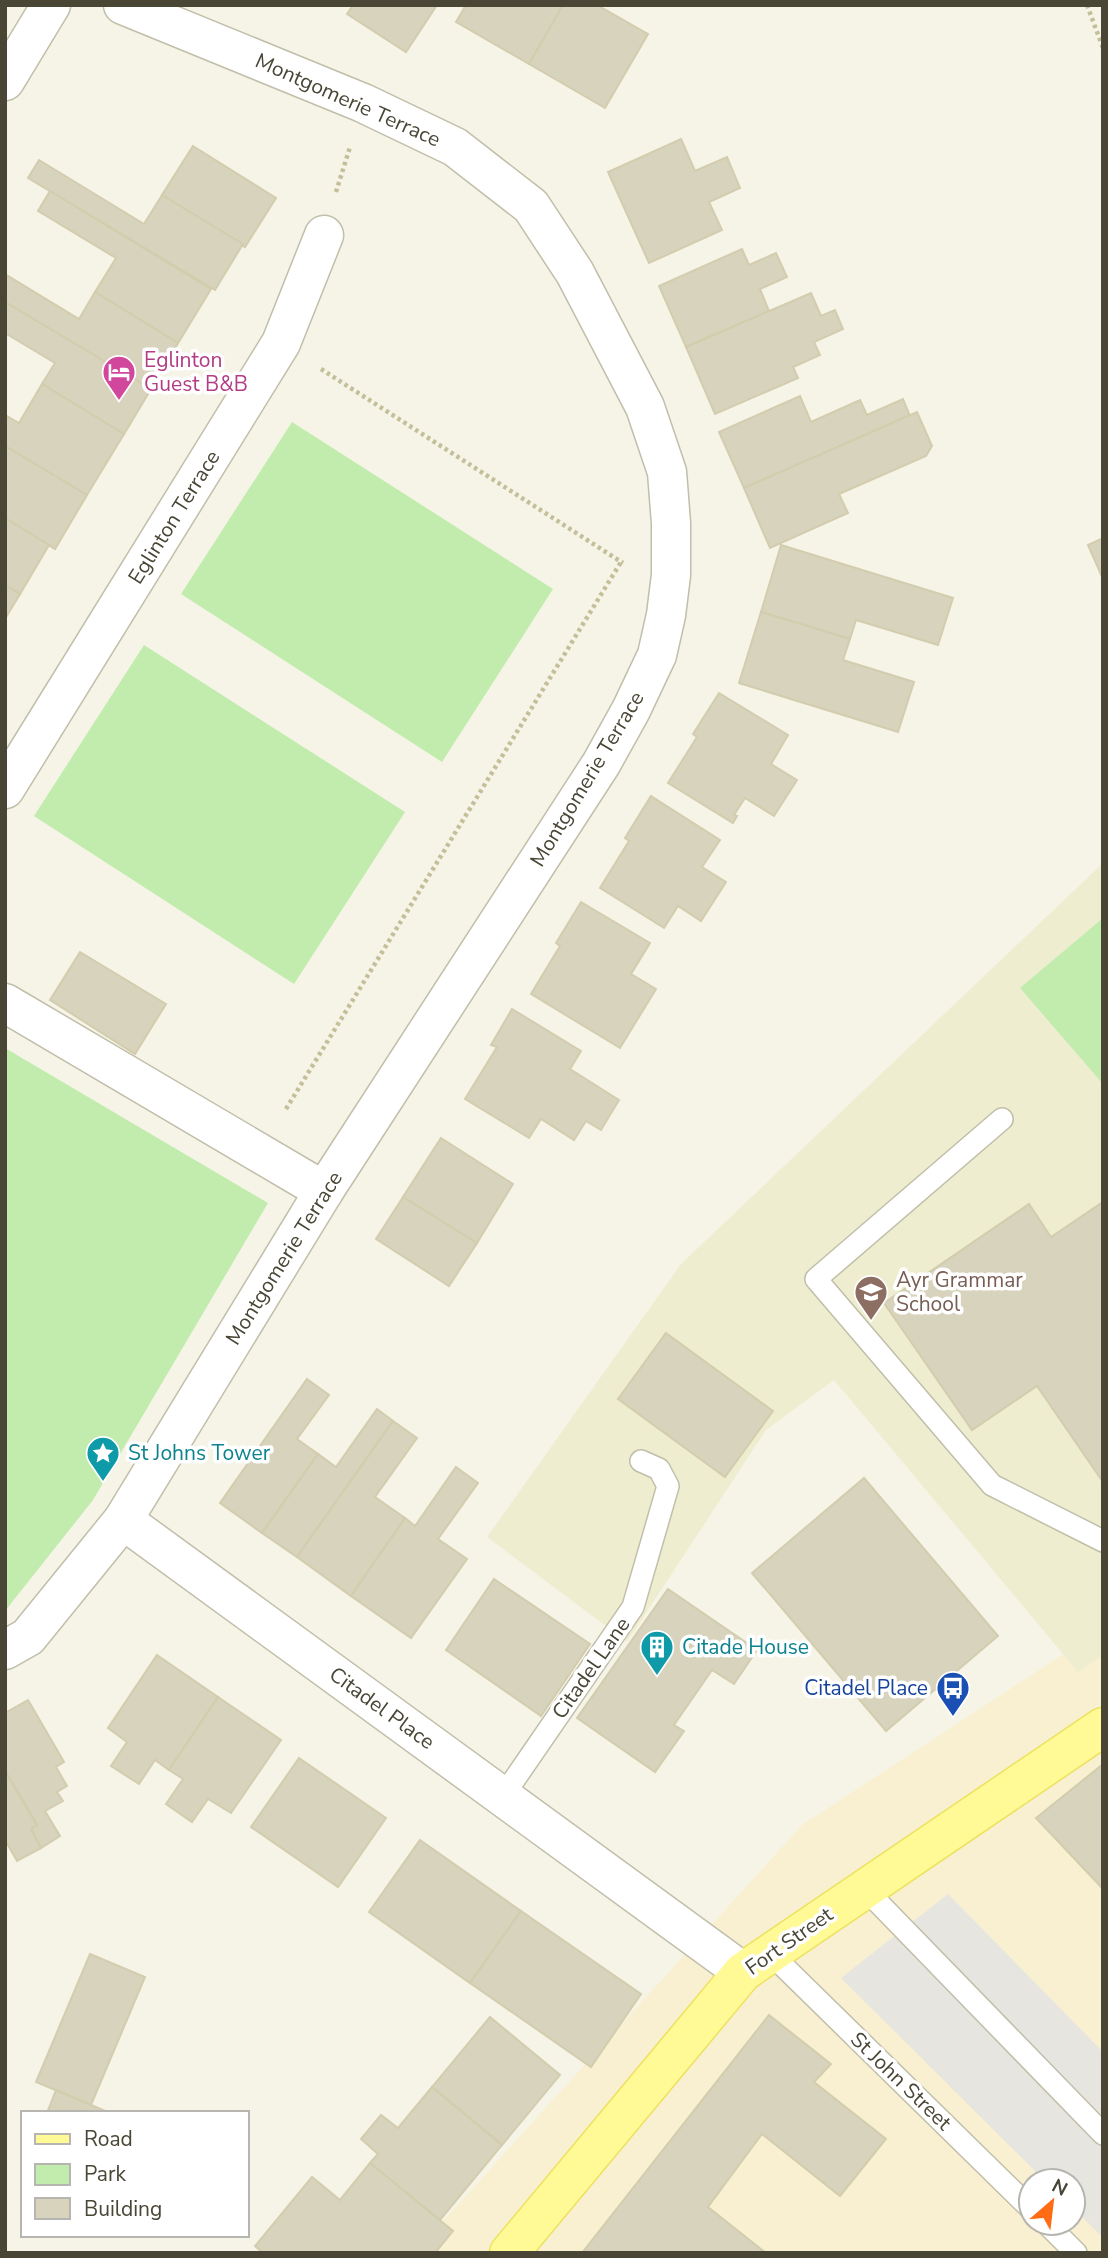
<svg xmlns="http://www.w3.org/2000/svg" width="1108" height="2258" font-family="'Nunito Sans',sans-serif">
<rect width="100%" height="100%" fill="#f5f4e7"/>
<path fill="#f8f0d1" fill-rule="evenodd" d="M1103 1628V2253H424L434 2231 802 1825ZM1031 2181H1073V2223H1031Z"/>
<path fill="#efedd0" d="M1103 863V1655L1078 1672 834 1380 766 1430 627 1642 487 1537 681 1264Z"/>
<g fill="#c2ecad">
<path d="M292 422 553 589 442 762 181 594Z"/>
<path d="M144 645 405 812 294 984 34 816Z"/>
<path d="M1103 918V1084L1020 988Z"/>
<path d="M5 1048 268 1203 93 1500 5 1611Z"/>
</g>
<path fill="#e6e5e0" d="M948 1894 1103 2052V2238L1073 2208V2181H1045L841 1978Z"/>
<g fill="#d7d3bc" stroke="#d3cdae" stroke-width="2">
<path d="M353 5H437L406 52 347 14Z"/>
<path d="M466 5H563L529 64 456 22Z"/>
<path d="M563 5H597L648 34 605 108 529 64Z"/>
<path d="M681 139 695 171 727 157 740 188 709 202 722 230 649 263 608 172Z"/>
<path d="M193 146 276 198 245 247 162 195Z"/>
<path d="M39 160 144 224 162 195 243 244 215 290 28 178Z"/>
<path d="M50 191 211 289 178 343 95 292 116 258 38 211Z"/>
<path d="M742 249 749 265 776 253 787 277 760 289 769 311 686 347 659 286Z"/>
<path d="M5 274 79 319 95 292 178 343 151 389 5 302Z"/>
<path d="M811 293 821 316 835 310 843 329 814 342 820 355 793 367 798 378 715 414 686 347Z"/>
<path d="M5 302 151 389 124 434 42 384 55 363 5 333Z"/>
<path d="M42 384 124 434 87 495 5 446V415L19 423Z"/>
<path d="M800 396 811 422 860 400 867 415 903 399 910 416 744 488 719 432Z"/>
<path d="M917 412 932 446 926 456 839 494 848 513 770 548 744 488Z"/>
<path d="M5 446 87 495 55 549 5 518Z"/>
<path d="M5 518 49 545 20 594 5 585Z"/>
<path d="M1103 538V579L1088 545Z"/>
<path d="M781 545 953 598 938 645 856 620 850 639 761 612Z"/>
<path d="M5 585 20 594 5 619Z"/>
<path d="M761 612 850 639 843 660 914 682 898 732 739 683Z"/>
<path d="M719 693 788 735 771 764 797 780 774 816 745 798 734 815 737 816 733 823 668 783 697 737 693 734Z"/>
<path d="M651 796 720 840 702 867 726 882 701 921 678 906 664 928 600 888 629 841 625 838Z"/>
<path d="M581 902 650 943 631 974 656 989 620 1048 531 994 560 946 556 943Z"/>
<path d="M80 952 166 1004 135 1054 50 1000Z"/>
<path d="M512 1009 581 1051 570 1069 619 1100 601 1130 586 1121 574 1140 541 1119 529 1138 465 1099 497 1047 491 1045Z"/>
<path d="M441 1138 513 1184 477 1243 403 1197Z"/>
<path d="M403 1197 477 1243 449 1286 376 1239Z"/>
<path d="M1103 1202V1482L1037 1386 972 1430 884 1303 1029 1204 1051 1237Z"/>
<path d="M666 1333 773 1411 725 1477 618 1399Z"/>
<path d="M307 1379 329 1395 297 1439 318 1454 262 1533 220 1503Z"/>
<path d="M377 1409 393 1421 297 1557 262 1533 318 1454 336 1467Z"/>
<path d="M393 1421 417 1438 375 1497 405 1518 351 1596 297 1557Z"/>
<path d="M456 1467 478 1483 438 1539 467 1559 411 1638 351 1596 405 1518 415 1526Z"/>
<path d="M864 1478 998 1636 886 1731 752 1573Z"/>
<path d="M494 1579 590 1644 541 1716 446 1650Z"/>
<path d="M668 1589 757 1650 734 1684 712 1670 674 1725 684 1731 655 1772 577 1718Z"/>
<path d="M157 1655 218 1697 169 1770 155 1760 139 1784 111 1766 127 1742 108 1728Z"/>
<path d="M218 1697 281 1740 231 1813 208 1799 192 1822 166 1804 183 1779 169 1770Z"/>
<path d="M28 1700 64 1762 56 1767 67 1786 57 1792 63 1801 45 1811 60 1836 41 1848 31 1829 37 1825 5 1771V1713Z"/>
<path d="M299 1758 386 1818 338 1887 251 1827Z"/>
<path d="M1103 1764V1889L1036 1818Z"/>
<path d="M5 1771 37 1825 31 1829 41 1848 17 1861 5 1840Z"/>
<path d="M420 1840 521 1911 470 1983 369 1912Z"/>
<path d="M521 1911 641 1994 591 2067 470 1983Z"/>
<path d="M90 1954 145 1977 91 2105 36 2082Z"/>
<path d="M769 2015 831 2064 814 2082 886 2139 840 2196 762 2134 708 2207 766 2253H582Z"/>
<path d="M490 2017 560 2075 502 2145 432 2087Z"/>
<path d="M432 2087 502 2145 440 2220 370 2163 378 2154 361 2139 381 2115 398 2128Z"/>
<path d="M56 2090 91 2105 110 2113H47Z"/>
<path d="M370 2163 453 2231 435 2253H263L255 2246 312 2177 340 2200Z"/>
</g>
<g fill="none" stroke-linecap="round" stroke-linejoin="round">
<defs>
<g id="service">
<path d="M1002 1119 816 1279 992 1485 1103 1541"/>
<path d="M503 1796 633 1607 668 1486 659 1469 641 1461"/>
<path d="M865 1889 1103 2134"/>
<path d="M770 1953 1031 2209"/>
<path d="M1046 2223 1076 2253"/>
</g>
<g id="minor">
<path d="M5 81 51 5"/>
<path d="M5 789 281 343 324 235"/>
<path d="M5 1003 324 1191"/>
<path d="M123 1520 743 1972"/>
<path d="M5 1650 28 1637 123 1520 324 1191 601 764 631 710 657 655 666 615 671 575V523L667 472 645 407 575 273 531 206 455 147 363 103 123 5"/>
</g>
<path id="primary" d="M509 2253 743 1972 1103 1727"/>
</defs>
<use href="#service" stroke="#c1bea9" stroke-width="24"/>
<use href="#minor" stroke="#c1bea9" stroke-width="41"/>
<use href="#primary" stroke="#ede25e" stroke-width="41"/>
<g stroke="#c4bf99" stroke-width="4.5" stroke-dasharray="3.5 3.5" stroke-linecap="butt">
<path d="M1087 5 1103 48"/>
<path d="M336 192 350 147"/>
<path d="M321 369 623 563"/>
<path d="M286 1109 621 562"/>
</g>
<use href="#service" stroke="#fff" stroke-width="21"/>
<use href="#minor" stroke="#fff" stroke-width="38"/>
<use href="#primary" stroke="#fff996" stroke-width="38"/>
</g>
<defs>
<symbol id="hotel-pin" viewBox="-11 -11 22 30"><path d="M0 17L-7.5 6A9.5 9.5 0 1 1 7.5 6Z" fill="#d1479c" stroke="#fff"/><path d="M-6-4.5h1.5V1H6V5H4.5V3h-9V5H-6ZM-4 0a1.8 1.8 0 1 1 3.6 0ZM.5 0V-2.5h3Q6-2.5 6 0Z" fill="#fff"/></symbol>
<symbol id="school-pin" viewBox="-11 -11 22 30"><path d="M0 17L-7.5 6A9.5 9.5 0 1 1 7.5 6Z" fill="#8d6e63" stroke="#fff"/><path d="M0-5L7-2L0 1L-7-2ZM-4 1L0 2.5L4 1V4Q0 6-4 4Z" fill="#fff"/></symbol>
<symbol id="sight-pin" viewBox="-11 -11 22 30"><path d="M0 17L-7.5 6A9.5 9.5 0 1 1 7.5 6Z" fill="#0f9aa8" stroke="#fff"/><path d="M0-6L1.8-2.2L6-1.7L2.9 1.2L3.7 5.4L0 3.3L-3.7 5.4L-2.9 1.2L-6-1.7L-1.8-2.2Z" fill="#fff"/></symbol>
<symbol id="building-pin" viewBox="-11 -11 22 30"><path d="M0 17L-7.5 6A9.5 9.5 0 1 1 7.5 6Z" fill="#0f9aa8" stroke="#fff"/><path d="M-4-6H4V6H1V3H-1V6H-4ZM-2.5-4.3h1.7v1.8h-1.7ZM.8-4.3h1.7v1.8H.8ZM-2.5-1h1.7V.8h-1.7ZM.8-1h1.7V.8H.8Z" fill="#fff"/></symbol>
<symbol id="bus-pin" viewBox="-11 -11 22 30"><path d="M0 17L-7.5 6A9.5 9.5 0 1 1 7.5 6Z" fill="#1a4fb4" stroke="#fff"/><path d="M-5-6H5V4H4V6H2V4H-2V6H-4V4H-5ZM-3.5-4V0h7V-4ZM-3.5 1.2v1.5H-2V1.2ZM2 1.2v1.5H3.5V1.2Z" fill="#fff"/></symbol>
</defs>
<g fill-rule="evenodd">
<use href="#hotel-pin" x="100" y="353" width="38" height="52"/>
<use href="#school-pin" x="852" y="1273" width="38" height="52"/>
<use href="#sight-pin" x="84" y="1434" width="38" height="52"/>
<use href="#building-pin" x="638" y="1628" width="38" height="52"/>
<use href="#bus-pin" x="934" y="1669" width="38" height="52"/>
</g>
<g text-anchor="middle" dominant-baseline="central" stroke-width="7" stroke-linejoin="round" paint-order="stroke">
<g font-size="21" fill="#494636" stroke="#fff">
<text transform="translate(348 100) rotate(24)">Montgomerie Terrace</text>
<text transform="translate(174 517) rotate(-58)">Eglinton Terrace</text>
<text transform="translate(587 779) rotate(-59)">Montgomerie Terrace</text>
<text transform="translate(284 1258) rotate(-58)">Montgomerie Terrace</text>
<text transform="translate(591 1668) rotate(-55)">Citadel Lane</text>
<text transform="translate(382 1708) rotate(36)">Citadel Place</text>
<text transform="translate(789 1941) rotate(-35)">Fort Street</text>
<text transform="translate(901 2081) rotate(44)">St John Street</text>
</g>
<g font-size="21" fill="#b23c85" stroke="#fff" text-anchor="start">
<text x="144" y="360">Eglinton<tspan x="144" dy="24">Guest B&amp;B</tspan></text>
</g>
<g font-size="21" fill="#785e54" stroke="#fff" text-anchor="start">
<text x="896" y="1280">Ayr Grammar<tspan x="896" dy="24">School</tspan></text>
</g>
<g font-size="21" fill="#0d838f" stroke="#fff" text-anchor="start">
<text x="128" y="1453">St Johns Tower</text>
<text x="682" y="1647">Citade House</text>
</g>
<g font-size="21" fill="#164399" stroke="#fff" text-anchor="end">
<text x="928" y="1688">Citadel Place</text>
</g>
</g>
<rect width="1108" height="2258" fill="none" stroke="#494636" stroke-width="14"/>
<rect x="21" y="2111" width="228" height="126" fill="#ffffff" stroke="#b6b5af" stroke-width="2"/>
<rect x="35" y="2134" width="35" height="10" fill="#fff996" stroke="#b6b5af" stroke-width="2"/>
<text x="84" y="2146" font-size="21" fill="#494636">Road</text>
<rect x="35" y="2164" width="35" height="21" fill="#c2ecad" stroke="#b6b5af" stroke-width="2"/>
<text x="84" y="2181" font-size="21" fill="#494636">Park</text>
<rect x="35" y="2198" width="35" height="21" fill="#d7d3bc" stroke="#b6b5af" stroke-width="2"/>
<text x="84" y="2216" font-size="21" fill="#494636">Building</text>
<g transform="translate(1052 2202) rotate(28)"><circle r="33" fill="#ffffff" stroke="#b6b5af" stroke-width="2"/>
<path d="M0-5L12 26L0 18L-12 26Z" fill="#ff6c14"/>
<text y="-10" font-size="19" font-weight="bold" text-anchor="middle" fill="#494636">N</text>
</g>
</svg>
